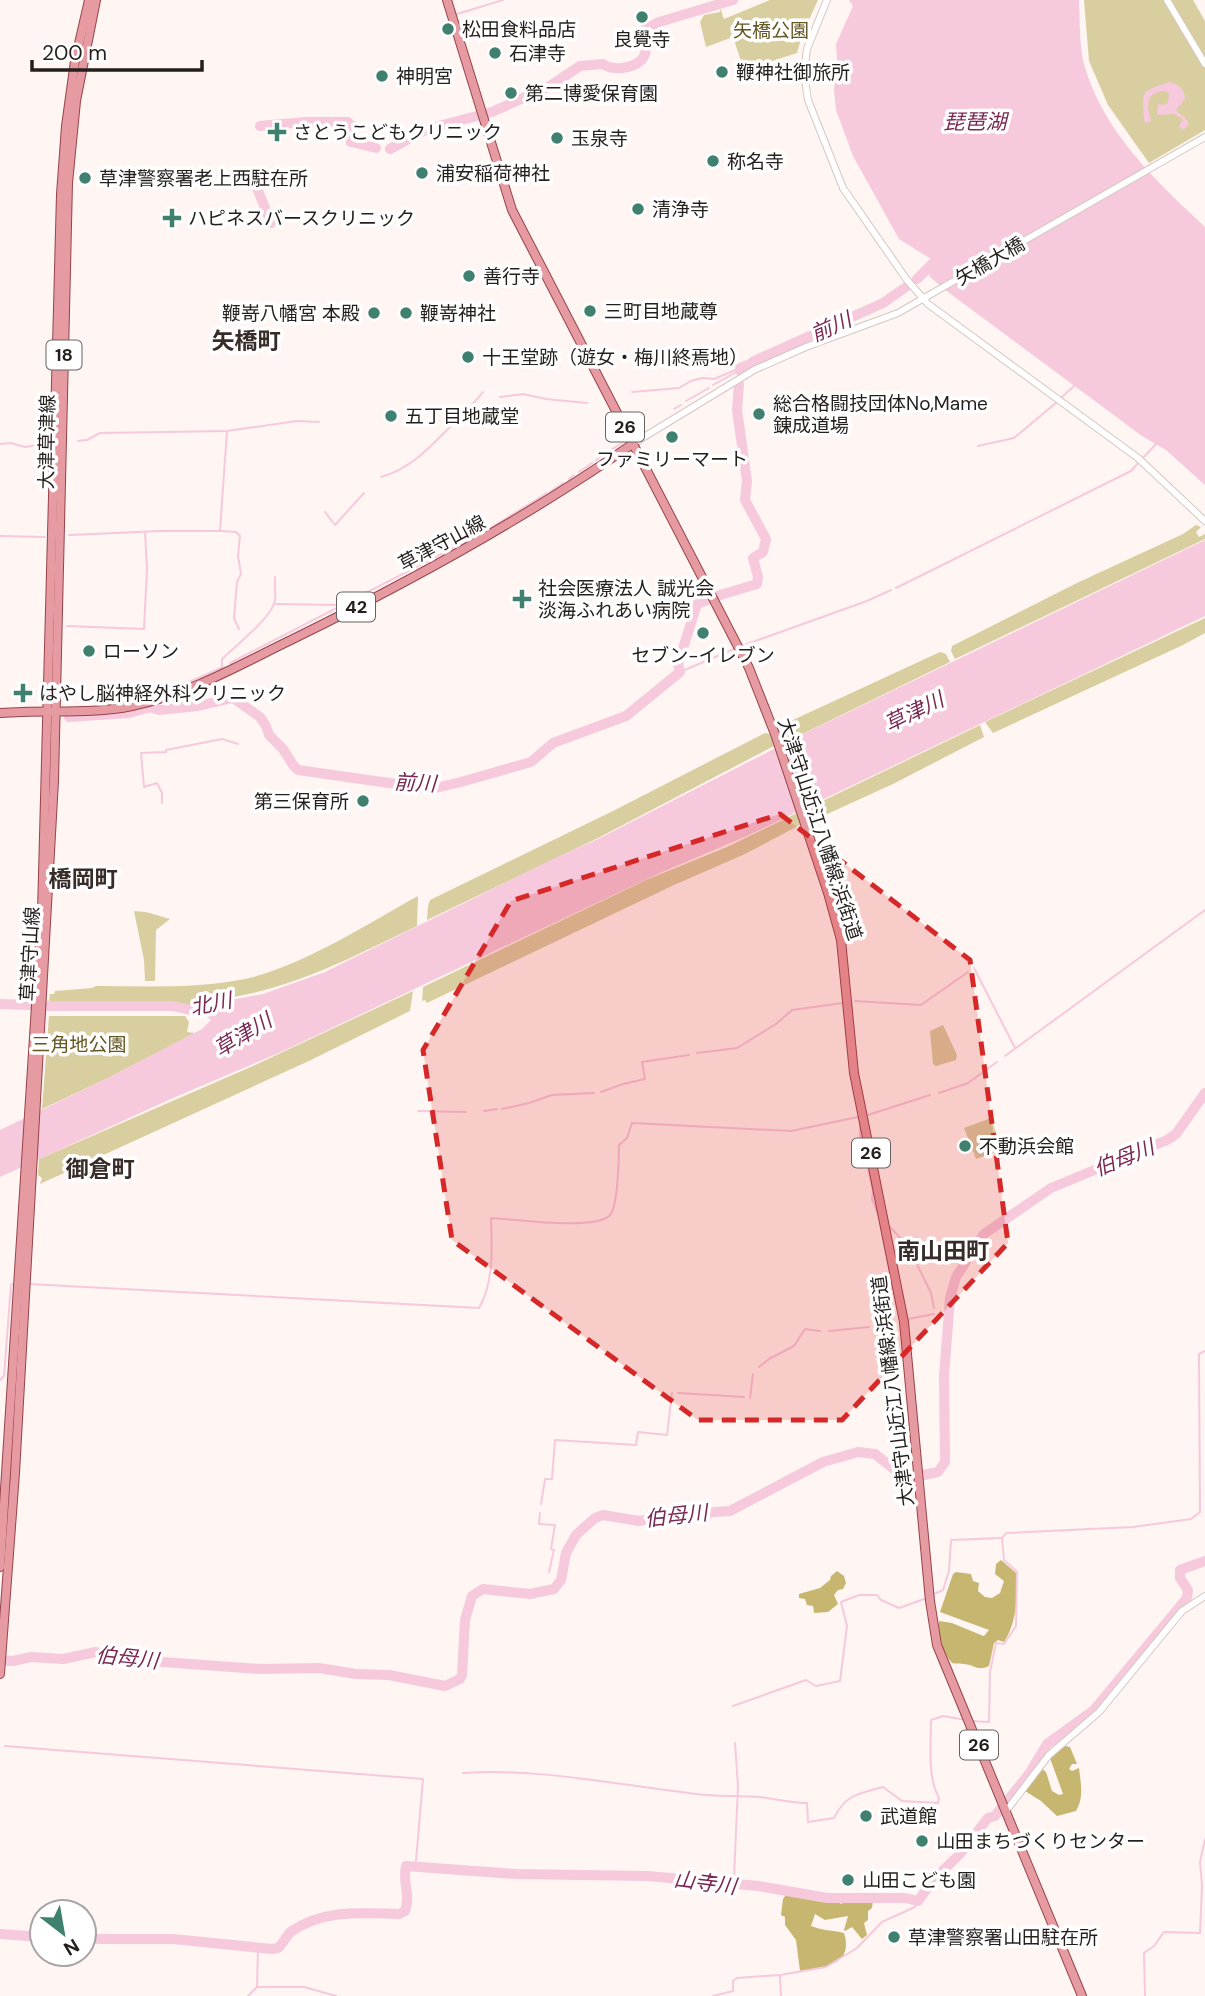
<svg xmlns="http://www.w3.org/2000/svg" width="1205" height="1996" font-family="'DM Sans','Noto Sans JP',sans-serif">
<rect width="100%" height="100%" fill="#fff5f2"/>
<g fill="#d9cea0">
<path d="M770 0H818L802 35 797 53 744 70 733 37 706 47 700 22 704 15 720 12V8L724 19Z"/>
<path d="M1084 0H1193L1205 21V130L1149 163 1108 105 1089 61Z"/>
<path d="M1196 525 1201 527 1196 532 1199 537 1205 534V539L955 659 951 651 952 646 1079 582 1183 534Z"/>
<path d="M1205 618V633L1183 645 993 733 985 722Z"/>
<path d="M940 652 946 654 950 662 784 743 780 726Z"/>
<path d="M980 725 984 737 893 784 812 821 806 809Z"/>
<path d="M765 733 770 734 774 746 598 838 427 920 428 906 430 900 613 811Z"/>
<path d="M797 813 800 825 745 854 674 885 427 1003 425 1000 422 1001 423 987 646 880 727 847Z"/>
<path d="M418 896 417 926C346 960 282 995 201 1001 193 1009 188 1008 178 1004L49 1001 50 994H54L55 991 92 988 96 986C146 986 196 989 245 979 303 966 367 924 418 896Z"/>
<path d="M134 911 146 912 170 919 156 930 155 981H145L144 960Z"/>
<path d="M413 991 410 1011 311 1060 40 1184 42 1178 38 1175 39 1159 253 1066Z"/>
<path d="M49 1016H185L189 1022 187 1032 195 1033 108 1078 42 1109Z"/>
<path d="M943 1025 957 1055 956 1060 936 1066 933 1064 930 1031Z"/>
<path d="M991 1118 1002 1150 976 1159 964 1128Z"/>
</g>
<g fill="#c7b66f">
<path d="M1001 1560 1016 1573C1018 1596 1017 1622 1004 1642L998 1640 994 1643 989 1666C977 1672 974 1664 963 1664 959 1663 955 1664 952 1663 943 1653 938 1635 939 1621L952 1623 981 1635 984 1636 989 1630 940 1612 953 1574 956 1572 971 1574 973 1581 979 1583 978 1591 985 1597 992 1598 1000 1593 1004 1581 995 1574 996 1564Z"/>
<path d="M837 1571 844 1576 846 1583 843 1589 838 1590 834 1595 838 1604 828 1612 814 1613 813 1606 807 1605 805 1599 799 1598V1594L820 1588 830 1580 831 1576Z"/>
<path d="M1065 1746 1070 1747 1077 1764H1072L1069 1769 1072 1771 1079 1768C1081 1785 1084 1797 1076 1811L1057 1816 1041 1801 1025 1791 1039 1774 1041 1768 1046 1772 1052 1791 1059 1795 1063 1794 1050 1758Z"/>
<path d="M787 1893 805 1895 808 1899C817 1896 834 1897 841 1904L850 1899 871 1900 873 1901 872 1908 868 1911V1920L864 1923 867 1935 862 1939 852 1927 845 1931 844 1930 848 1916 825 1920 815 1914 811 1926C823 1931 832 1930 844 1933 854 1964 826 1968 800 1971L796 1940 785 1925V1917L781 1915 783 1899Z"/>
</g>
<g fill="#f6c9dc">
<path d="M849 0H1079C1080 21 1079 45 1084 64 1103 132 1156 181 1205 227V485L1166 450 1142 436 944 289 929 276 931 259 899 239 853 156 836 110 834 91 837 59 836 44 853 6Z"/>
<path d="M1169 82C1178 84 1185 89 1185 99L1176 110 1188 121V126L1183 130 1179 126 1183 119 1174 114 1157 115 1158 104 1164 105 1168 102 1169 93C1162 88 1154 93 1149 98L1148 108 1151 121 1146 123 1144 121C1143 90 1138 93 1169 82Z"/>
<path d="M1205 540V616L749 835 660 873 281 1052 173 1098 0 1177V1130L108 1078 202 1029 211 1020 202 1013 203 1002 230 1000 263 994 325 972 555 858 598 839 801 735Z"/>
</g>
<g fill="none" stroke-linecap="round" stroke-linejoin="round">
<g stroke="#f6c9dc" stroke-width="2">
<path d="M457 14 503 0"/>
<path d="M713 385 740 370"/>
<path d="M632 392 679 388 691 381 702 378 714 379 740 368"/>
<path d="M500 397 523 394 546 399 587 403"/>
<path d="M1061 398 1075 385"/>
<path d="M686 401 709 388"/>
<path d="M674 409 681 405"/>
<path d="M78 441 87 440 100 433 227 431 297 421 319 422"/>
<path d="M0 444 11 443 25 447 43 444"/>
<path d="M978 446 1014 438 1057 402"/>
<path d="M609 451 622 443"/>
<path d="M1143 458 1156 444"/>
<path d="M596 460 606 453"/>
<path d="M579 472 592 463"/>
<path d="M381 477C411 468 427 450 448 429 460 416 472 406 483 392"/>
<path d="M569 479 574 475"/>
<path d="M550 492 563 483"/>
<path d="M325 512 335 525 364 493"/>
<path d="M221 531 236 532 240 536 238 556 241 574 237 582 234 618 239 629"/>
<path d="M69 535 160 531H220L227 431"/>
<path d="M0 536 45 537"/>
<path d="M896 588 1131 471 1139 462"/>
<path d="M276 604 340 605"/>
<path d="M67 626 144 629 147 569 145 532"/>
<path d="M747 644 867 601 891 590"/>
<path d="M230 663 486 531 547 493"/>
<path d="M222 667V659C235 646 273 617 275 600 276 593 274 585 275 577"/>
<path d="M680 672 734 649"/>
<path d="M189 682 223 667"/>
<path d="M162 803V793L157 783 144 787 141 753 166 752V750L222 739 238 744"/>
<path d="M974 968 1015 1048"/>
<path d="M855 1001 921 1005 968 972"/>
<path d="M697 1053 737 1048 776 1024 792 1010 843 1003"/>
<path d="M1005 1056 1205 910"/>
<path d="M601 1092 623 1084 645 1079 642 1062 689 1055"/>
<path d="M939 1093 968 1083 997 1062"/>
<path d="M502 1109 529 1103 552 1095 594 1093"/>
<path d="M418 1111 466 1112"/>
<path d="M484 1111 497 1109"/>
<path d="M868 1115 930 1095"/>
<path d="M860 1121V1136L863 1141 873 1192 872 1199 879 1217"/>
<path d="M890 1227 905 1243"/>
<path d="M910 1250 931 1293 934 1308"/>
<path d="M29 1284 479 1308C494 1283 492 1246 491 1218 515 1219 596 1231 610 1215 618 1206 619 1158 619 1145L627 1138 632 1123 791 1131 858 1117"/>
<path d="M908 1319 934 1314"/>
<path d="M829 1331 869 1327"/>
<path d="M759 1367 769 1359 794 1346 805 1329 820 1331"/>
<path d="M0 1380 4 1376 11 1285 13 1284"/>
<path d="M678 1393 744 1397"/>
<path d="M750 1398 753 1374"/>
<path d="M541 1504 545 1479H552L555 1440 636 1445 638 1432 667 1435 672 1393"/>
<path d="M540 1513 539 1524 555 1525 551 1549 554 1550 549 1572"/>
<path d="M932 1595 943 1590 949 1571 951 1540 1001 1538"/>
<path d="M733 1706 806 1680 816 1686 840 1681 847 1626 841 1602 859 1595H877L881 1600 899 1608 927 1598"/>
<path d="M971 1721 989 1722 990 1672 996 1643 1004 1644 1016 1626 1017 1572 1004 1560 1002 1538 1006 1533 1133 1527 1191 1519 1200 1512 1199 1359V1354L1205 1351"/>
<path d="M735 1743 738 1786 734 1877 741 1885"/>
<path d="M5 1746 423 1779 416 1861"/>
<path d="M463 1773C541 1768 618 1785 696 1794 717 1797 738 1795 760 1797 776 1799 791 1803 807 1803L808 1822 834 1818C846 1794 858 1794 883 1787L902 1801 938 1803 939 1798C927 1776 931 1745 931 1720L943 1716 966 1720"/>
<path d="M258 1947 257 1987H304L336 1996"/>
<path d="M780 1976 781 1996"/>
<path d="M248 1996 257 1987"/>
<path d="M713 1996 733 1991V1981L737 1978 780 1975 826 1967 857 1948 882 1922 915 1907 918 1901"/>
<path d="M1145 1996 1144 1953 1154 1946 1164 1932 1200 1933 1202 1886 1200 1862 1205 1839"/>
</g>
<g stroke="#f6c9dc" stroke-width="10">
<path d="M260 126 306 122H348"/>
<path d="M353 126 351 142 376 148"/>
<path d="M390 149 427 129 492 112 550 86 580 66 603 64C614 72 640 68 645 54 648 46 646 39 644 30L659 22 733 0"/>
<path d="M255 183 271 223"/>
<path d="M917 279 940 256"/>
<path d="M752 362 883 303 906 287"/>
<path d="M740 371V368L747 365"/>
<path d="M717 596 757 584 758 577 753 558 763 552 766 539 745 500 747 481 737 410 739 384"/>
<path d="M69 717 129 713 151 707 159 710 198 706 233 698 260 717 266 726 269 735 283 749 293 765 298 770 431 789 461 782 531 762 553 743 626 716 680 672 678 664 697 604 710 599"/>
<path d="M0 1004 29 1005"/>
<path d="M34 1006H173L190 1010 203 1003 217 1002"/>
<path d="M0 1660 13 1661 31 1657 63 1659 96 1652 130 1660 162 1662 261 1669 319 1668 356 1674 389 1675 445 1686 460 1679 462 1675 465 1620 472 1596 483 1589 530 1594 554 1589 561 1580 566 1553 576 1535 595 1518 603 1515 639 1521 676 1515 730 1511 823 1462 858 1452 875 1454 899 1473 914 1477 938 1472 945 1462 944 1376 950 1298 956 1277 984 1234 1051 1188 1167 1140 1176 1134 1205 1093"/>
<path d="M0 1934 42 1937"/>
<path d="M84 1939H173L272 1949 278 1948C284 1943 286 1935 292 1931 325 1909 361 1913 399 1914L405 1911C411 1896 402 1881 406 1866L515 1874 648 1876 758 1886 827 1898H905L918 1901 934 1879 960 1854 988 1818 995 1816 1029 1774 1047 1744 1094 1710 1187 1598 1188 1590 1180 1578V1570L1205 1561"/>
</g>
<defs>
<g id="minor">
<path d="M827 0 807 49 804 73 808 100 843 188 907 280 928 304 1138 458 1205 521"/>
<path d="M1167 0 1205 64"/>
<path d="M634 443 754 370 806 347 898 313 1205 137"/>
<path d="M1006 1811 1049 1755 1099 1712 1182 1611 1205 1596"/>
</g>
<g id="major">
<path d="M447 0 512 210 749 668 775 734 828 893 841 940 854 1073 904 1322 930 1601 937 1645 1082 1996"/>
<path d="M0 713C44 709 89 715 132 706 190 694 241 664 293 639 411 581 526 518 634 443"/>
<path d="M0 1567 42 912 61 194 66 126 75 61 89 0"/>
<path d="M0 1674 15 1473 54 781 68 183 76 101 96 0"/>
</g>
</defs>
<use href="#minor" stroke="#d6c7c1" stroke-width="8"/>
<use href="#major" stroke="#97434a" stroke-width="10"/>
<use href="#minor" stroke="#fff" stroke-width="6"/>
<use href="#major" stroke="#e69aa1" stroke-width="8"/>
</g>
<path fill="#d62828" fill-opacity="0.2" stroke="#d62828" stroke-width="5" stroke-dasharray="14 9" stroke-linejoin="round" d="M780 814 970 960 1008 1243 842 1420H698L452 1240 423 1050 511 901Z"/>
<g fill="#40806f" stroke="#fff" stroke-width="2.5">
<circle cx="642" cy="17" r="7"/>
<circle cx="448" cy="29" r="7"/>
<circle cx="495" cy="53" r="7"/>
<circle cx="722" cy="72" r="7"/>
<circle cx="382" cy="76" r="7"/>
<circle cx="511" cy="93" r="7"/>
<path d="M273.5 121.5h7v7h7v7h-7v7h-7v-7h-7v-7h7z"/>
<circle cx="557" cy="138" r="7"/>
<circle cx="713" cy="161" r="7"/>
<circle cx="422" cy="173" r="7"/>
<circle cx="85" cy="178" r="7"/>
<circle cx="638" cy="209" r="7"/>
<path d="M168.5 207.5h7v7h7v7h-7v7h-7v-7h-7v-7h7z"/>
<circle cx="469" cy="276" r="7"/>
<circle cx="590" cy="311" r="7"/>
<circle cx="374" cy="313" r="7"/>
<circle cx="406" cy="313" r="7"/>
<circle cx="468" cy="357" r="7"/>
<circle cx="759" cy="414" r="7"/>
<circle cx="391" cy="416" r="7"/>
<circle cx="672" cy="437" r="7"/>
<path d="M518.5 588.5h7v7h7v7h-7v7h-7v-7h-7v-7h7z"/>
<circle cx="703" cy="633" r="7"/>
<circle cx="89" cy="651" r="7"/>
<path d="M19.5 682.5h7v7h7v7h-7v7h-7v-7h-7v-7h7z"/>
<circle cx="363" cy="801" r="7"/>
<circle cx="965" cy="1146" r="7"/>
<circle cx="866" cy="1816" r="7"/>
<circle cx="922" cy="1841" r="7"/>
<circle cx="848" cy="1880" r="7"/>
<circle cx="894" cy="1937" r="7"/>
</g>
<g text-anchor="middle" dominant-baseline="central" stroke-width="7" stroke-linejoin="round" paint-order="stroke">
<g fill="#fff" stroke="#666261" stroke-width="2">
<rect x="46.5" y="340.5" width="35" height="29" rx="5"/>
<rect x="606" y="412.5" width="38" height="29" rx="5"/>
<rect x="337" y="592.5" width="38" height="29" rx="5"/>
<rect x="852" y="1138.5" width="38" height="29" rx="5"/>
<rect x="960" y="1730.5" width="38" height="29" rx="5"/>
</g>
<g font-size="18" font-weight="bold" fill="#241f1d">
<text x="64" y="355">18</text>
<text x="625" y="427">26</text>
<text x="356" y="607">42</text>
<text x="871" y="1153">26</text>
<text x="979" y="1745">26</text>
</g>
<g font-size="19" fill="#241f1d" stroke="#fff" text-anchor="start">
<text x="462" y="29">松田食料品店</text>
<text x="642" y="39" text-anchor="middle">良覺寺</text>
<text x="509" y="53">石津寺</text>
<text x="736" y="72">鞭神社御旅所</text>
<text x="396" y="76">神明宮</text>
<text x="525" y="93">第二博愛保育園</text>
<text x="293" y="132">さとうこどもクリニック</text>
<text x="571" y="138">玉泉寺</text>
<text x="727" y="161">称名寺</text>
<text x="436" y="173">浦安稲荷神社</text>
<text x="99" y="178">草津警察署老上西駐在所</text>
<text x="652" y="209">清浄寺</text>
<text x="188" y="218">ハピネスバースクリニック</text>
<text x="483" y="276">善行寺</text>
<text x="604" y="311">三町目地蔵尊</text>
<text x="360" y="313" text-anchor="end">鞭嵜八幡宮 本殿</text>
<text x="420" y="313">鞭嵜神社</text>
<text x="482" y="357">十王堂跡（遊女・梅川終焉地）</text>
<text x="773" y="403">総合格闘技団体No,Mame<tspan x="773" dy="22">錬成道場</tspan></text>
<text x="405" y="416">五丁目地蔵堂</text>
<text x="672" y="459" text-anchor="middle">ファミリーマート</text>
<text x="538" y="588">社会医療法人 誠光会<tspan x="538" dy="22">淡海ふれあい病院</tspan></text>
<text x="103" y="651">ローソン</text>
<text x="703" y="655" text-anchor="middle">セブン-イレブン</text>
<text x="39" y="693">はやし脳神経外科クリニック</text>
<text x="349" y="801" text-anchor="end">第三保育所</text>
<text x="979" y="1146">不動浜会館</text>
<text x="880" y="1816">武道館</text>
<text x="936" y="1841">山田まちづくりセンター</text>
<text x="862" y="1880">山田こども園</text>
<text x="908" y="1937">草津警察署山田駐在所</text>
</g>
<g font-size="19" fill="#635621" stroke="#fff">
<text x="771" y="30">矢橋公園</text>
<text x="79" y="1044">三角地公園</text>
</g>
<g font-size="19" fill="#241f1d" stroke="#fff">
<text transform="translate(990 261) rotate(-30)">矢橋大橋</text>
<text transform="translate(47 442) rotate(-89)">大津草津線</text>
<text transform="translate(442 543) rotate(-28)">草津守山線</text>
<text transform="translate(820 829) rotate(72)">大津守山近江八幡線;浜街道</text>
<text transform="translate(30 954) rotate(-87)">草津守山線</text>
<text transform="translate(893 1391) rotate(-97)">大津守山近江八幡線;浜街道</text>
</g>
<g font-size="21" font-style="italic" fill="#7b2954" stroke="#fff">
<text x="975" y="122">琵琶湖</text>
<text transform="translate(831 327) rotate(-24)">前川</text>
<text transform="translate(914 712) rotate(-26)">草津川</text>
<text transform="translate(415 783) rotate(3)">前川</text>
<text transform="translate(211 1004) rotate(-11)">北川</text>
<text transform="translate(243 1035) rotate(-31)">草津川</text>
<text transform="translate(1124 1158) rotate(-22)">伯母川</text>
<text transform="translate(676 1516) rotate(-6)">伯母川</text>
<text transform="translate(127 1658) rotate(6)">伯母川</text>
<text transform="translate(705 1883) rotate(7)">山寺川</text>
</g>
<g font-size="23" font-weight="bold" fill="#372c27" stroke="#fff">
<text x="246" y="341">矢橋町</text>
<text x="83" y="879">橋岡町</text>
<text x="100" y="1169">御倉町</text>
<text x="943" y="1251">南山田町</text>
</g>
</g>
<g transform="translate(63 1933) rotate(149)"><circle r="33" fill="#ffffff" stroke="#a7a5a5" stroke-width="2"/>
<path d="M0-5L12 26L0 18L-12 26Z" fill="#40806f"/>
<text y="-10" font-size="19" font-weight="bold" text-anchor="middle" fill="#241f1d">N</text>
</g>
<path d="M32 60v10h170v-10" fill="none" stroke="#241f1d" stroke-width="3.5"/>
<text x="42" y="60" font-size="21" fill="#241f1d" stroke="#ffffff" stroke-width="5" paint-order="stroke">200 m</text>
</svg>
